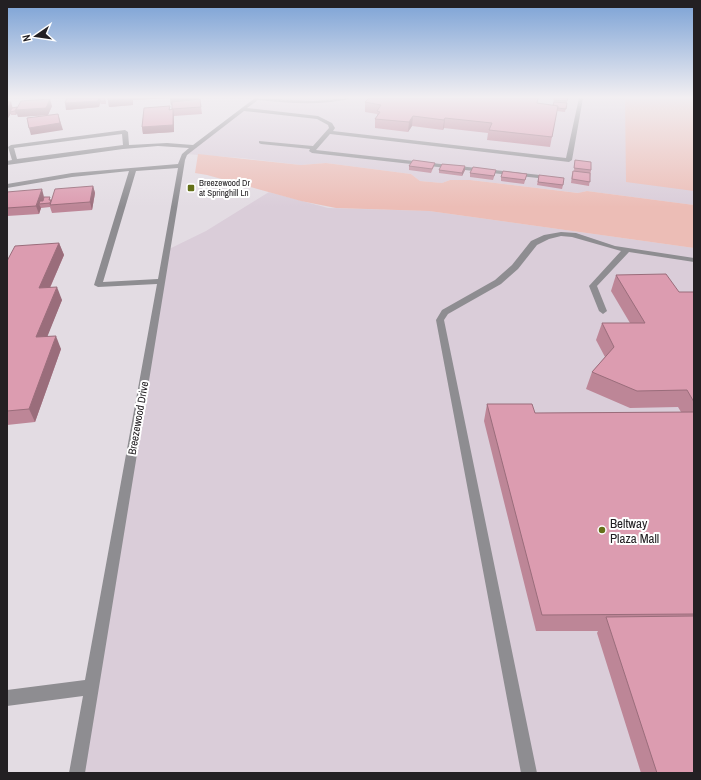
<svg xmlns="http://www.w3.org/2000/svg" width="701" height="780" font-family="'Archivo Narrow',sans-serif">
<rect width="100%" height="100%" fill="#e3dce3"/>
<g fill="#dacdd9">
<path d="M257 98H694V205L587 191 579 193 470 180H450L442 183 420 181 411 174 326 163 301 165 242 158 185 154Z"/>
<path d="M269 192 328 208 429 211 694 248V773H77L167 250 206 231Z"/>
</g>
<g fill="#ecbdb6">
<path d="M625 98H694V191L626 182Z"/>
<path d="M198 154 301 165 326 163 411 174 420 181 442 183 450 180H470L578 193 587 191 694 205V248L429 211 336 208 301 201 207 175 195 173Z"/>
</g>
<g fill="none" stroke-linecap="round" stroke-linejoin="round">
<g fill="#8e8d91" fill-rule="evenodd">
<path d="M255 98 313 101 349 98V99C318 106 289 103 258 100L247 108 318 116 332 123 335 128 333 131 566 158 579 98H583L572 160 569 162 330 134 316 150 540 175 541 176 538 178 312 153 309 151 310 149 261 144 259 143V141L313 146 329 128 328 125 317 119 244 111 187 155 185 160 85 773H69L83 696 7 706V690L85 680 157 284 98 287 94 285 129 171 72 177 7 188V184L72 173 178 164 182 154 189 148 158 146 123 149 7 165V161L12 160 8 147 11 145 125 130 128 132 129 145 167 143 193 145ZM122 134 123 145 17 159 14 148ZM178 168 158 279 103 282 136 171Z"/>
<path d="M561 232 576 233 615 246 694 258V262L629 252 597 286 607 311 603 314 599 311 589 286 621 251 572 237 561 236 549 239 537 245 518 269 501 284 448 314 444 320 537 773H521L436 320 442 310 495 280 512 265 531 241 544 235Z"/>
</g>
</g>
<g fill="#bd8697">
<path d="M101 98 106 101V104H101L100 103 99 107 66 110Z"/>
<path d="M108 98H199V100L200 99 202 114 174 116V132L143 134 142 127 170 106V110L172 109V105H171L170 98 133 100V105L109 107 108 100Z"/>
<path d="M369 98H539L537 103 553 105 554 98H568L565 112 557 111 550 147 487 140 488 133 444 128 443 130 412 126 408 132 375 128V119L377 116V114L365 112V102Z"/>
<path d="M7 102 13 108 52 106 48 115 18 117 17 113 16 115H11V113L8 118Z"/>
<path d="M575 160 591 170 589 186 571 183 572 174 573 171H574Z"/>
<path d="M409 166H434L431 173 409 170Z"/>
<path d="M465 166V170L462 176 439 173V170Z"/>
<path d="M470 173 495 174 493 180 470 177Z"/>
<path d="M527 174 524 184 501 181V177Z"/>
<path d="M539 175 563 185 562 189 537 185Z"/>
<path d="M93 186 95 193 92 210 52 213 50 207 41 208 39 214 7 216V192L44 197 51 200Z"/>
<path d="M59 243 64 255 50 288 62 300 47 336 61 349 35 422 7 425V261Z"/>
<path d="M616 275 679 292H694V773H641L597 633 598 631H536L484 421 487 404 535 413 681 412 678 407 630 408 586 389 592 372 605 357 596 340 602 323H630L611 291Z"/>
</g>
<g fill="#9a6d7b">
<path d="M99 98H101L102 99 100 101V103L99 107 66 110 65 103Z"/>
<path d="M128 98H199V103L171 105 170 98 133 100V105L109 107 108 100Z"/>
<path d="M50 99 52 106 48 115 18 117 17 113 16 115 15 111 17 107Z"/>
<path d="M11 102 13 109 10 112 11 113 8 118H7V109Z"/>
<path d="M173 109 174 116V132L143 134 142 127Z"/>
<path d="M58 114 63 130 31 135 29 128Z"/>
<path d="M413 116 412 126 408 132 409 122Z"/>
<path d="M445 118 444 128 443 130 444 120Z"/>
<path d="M465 166V170L462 176V173Z"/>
<path d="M93 186 95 193 92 210 90 202Z"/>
<path d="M42 189 44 197 42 204H39L41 208 39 214 36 206Z"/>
<path d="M59 243 64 255 44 301 39 288Z"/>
<path d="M57 287 62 300 42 350 36 337Z"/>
<path d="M56 336 61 349 35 422 29 409Z"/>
</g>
<g fill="#dc9cb0" stroke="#9a6d7b">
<path d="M67 98H99L98 101 65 103Z"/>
<rect x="100" y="98" width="5" height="3"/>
<path d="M108 98H131V99L108 100Z"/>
<path d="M369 98H538L537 103 558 106 552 137 489 130 492 123 445 118 444 120 413 116 409 122 375 119 380 112 377 111 381 105 365 102Z"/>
<path d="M554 98H568L567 101 554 100Z"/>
<path d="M50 99 46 108 16 110 21 101Z"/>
<path d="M200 99 201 107 172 109V102Z"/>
<path d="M7 102H11L7 109Z"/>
<path d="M554 102 567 103 566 109 558 108V106L553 105Z"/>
<path d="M170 106 169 110 173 109V125L142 127 144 108Z"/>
<path d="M17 107 15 111 10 112 12 108Z"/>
<path d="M58 114 60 123 29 128 27 118Z"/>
<path d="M413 160 435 163 432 169 409 166Z"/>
<path d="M575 160 591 162V170L574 168Z"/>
<path d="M442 164 465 166 462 173 439 170Z"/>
<path d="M473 167 496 170 494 176 470 173Z"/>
<path d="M503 171 527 174 525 180 501 177Z"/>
<path d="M573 171 590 173V182L572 179Z"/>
<path d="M539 175 564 178 563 185 538 182Z"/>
<path d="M93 186 90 202 50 205 55 189Z"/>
<path d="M42 189 36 206 7 208V192Z"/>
<path d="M44 197H50L49 200H51L50 203 39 204 40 201H43Z"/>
<path d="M59 243 39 288 57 287 36 337 56 336 29 409 7 411V261L15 246Z"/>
<path d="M666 274 679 292H694V402L687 390 637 391 592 372 614 347 602 323H645L616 275Z"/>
<path d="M487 404H532L535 413 694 412V614L542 615Z"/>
<path d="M694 616V773H657L606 617Z"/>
</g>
<linearGradient id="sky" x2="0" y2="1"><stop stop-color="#7aa1d5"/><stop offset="0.47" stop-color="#f2eff2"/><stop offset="1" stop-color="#f2eff2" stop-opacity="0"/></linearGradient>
<rect width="701" height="207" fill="url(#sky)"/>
<g fill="#647019" stroke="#fff" stroke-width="1.5">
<rect x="187" y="184" width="8" height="8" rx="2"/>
<circle cx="602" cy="530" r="4"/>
</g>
<g text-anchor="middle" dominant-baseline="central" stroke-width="4" stroke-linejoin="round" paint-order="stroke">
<g font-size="9" fill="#232023" stroke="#fff" text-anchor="start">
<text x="199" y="183">Breezewood Dr<tspan x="199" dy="10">at Springhill Ln</tspan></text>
</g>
<g font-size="11" fill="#232023" stroke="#fff">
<text transform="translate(138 418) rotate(-80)">Breezewood Drive</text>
</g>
<g font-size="13" fill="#232023" stroke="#fff" text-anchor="start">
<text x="610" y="523">Beltway<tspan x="610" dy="15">Plaza Mall</tspan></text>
</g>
</g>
<rect width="701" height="780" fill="none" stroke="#232023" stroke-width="16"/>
<g transform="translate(36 36) rotate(257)" stroke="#ffffff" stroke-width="3" paint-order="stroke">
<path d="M0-3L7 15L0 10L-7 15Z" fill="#232023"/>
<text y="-6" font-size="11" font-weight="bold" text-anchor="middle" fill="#232023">N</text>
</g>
</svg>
